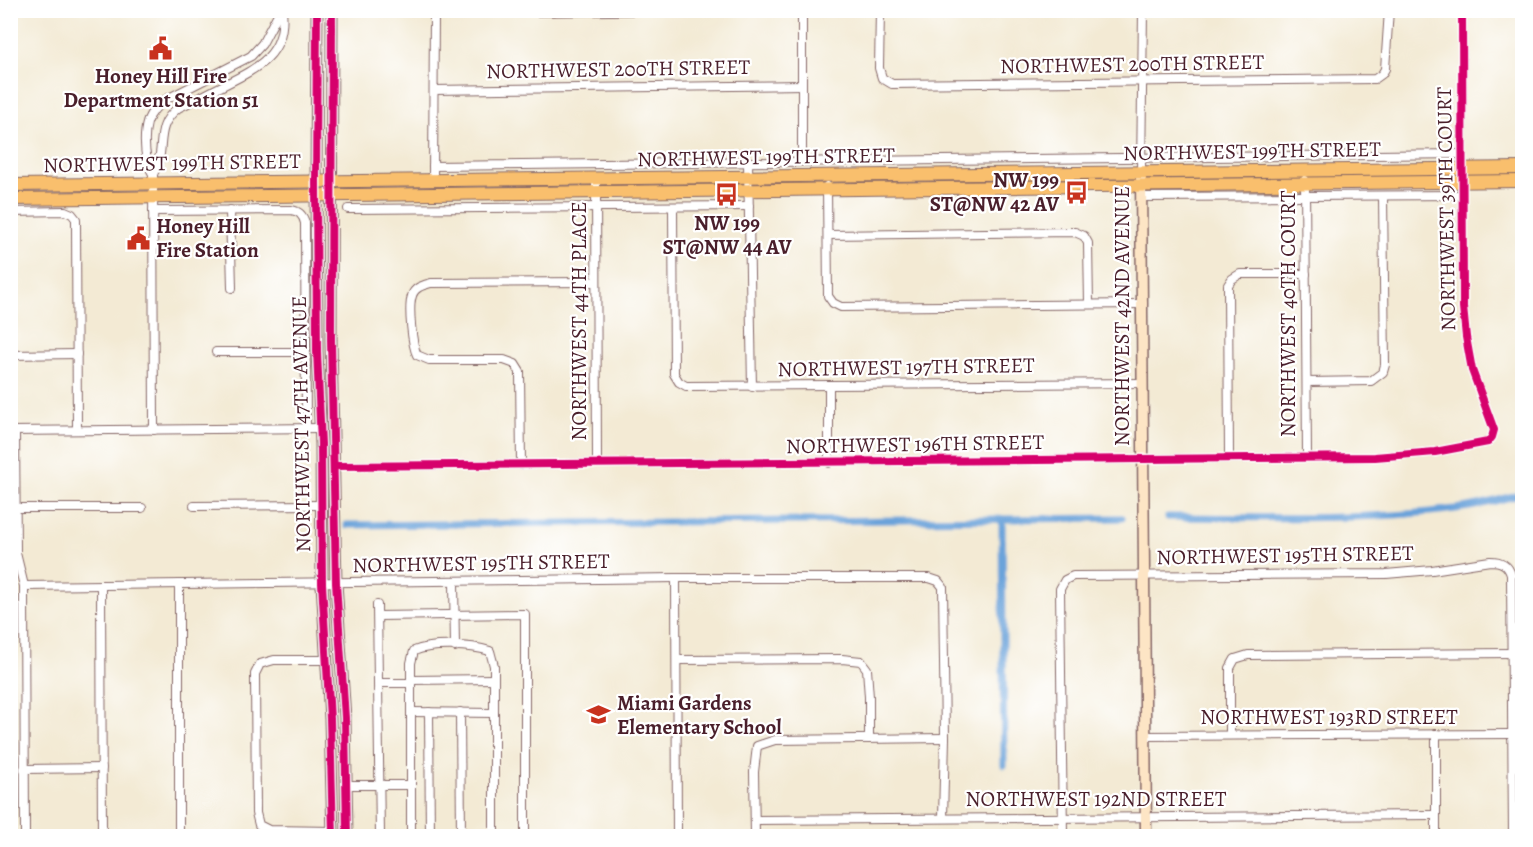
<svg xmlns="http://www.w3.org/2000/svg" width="1533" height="847" font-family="Alegreya,serif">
<rect width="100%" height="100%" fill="#fff"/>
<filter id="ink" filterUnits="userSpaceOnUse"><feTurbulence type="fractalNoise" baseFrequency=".0167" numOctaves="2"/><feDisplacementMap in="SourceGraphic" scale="12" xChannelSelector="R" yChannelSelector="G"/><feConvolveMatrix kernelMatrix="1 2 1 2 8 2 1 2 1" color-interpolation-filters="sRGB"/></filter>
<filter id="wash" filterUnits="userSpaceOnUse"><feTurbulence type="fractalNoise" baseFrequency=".008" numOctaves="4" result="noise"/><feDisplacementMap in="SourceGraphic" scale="24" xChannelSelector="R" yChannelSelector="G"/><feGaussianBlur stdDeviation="1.35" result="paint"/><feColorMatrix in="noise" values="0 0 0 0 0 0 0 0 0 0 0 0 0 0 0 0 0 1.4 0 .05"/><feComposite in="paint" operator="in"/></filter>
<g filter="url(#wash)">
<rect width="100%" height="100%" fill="#f3ead4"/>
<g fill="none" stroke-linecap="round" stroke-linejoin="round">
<g stroke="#6ba3da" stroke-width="7">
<path d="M1168 517C1268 517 1370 522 1469 507 1487 504 1505 498 1522 494"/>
<path d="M1002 519 1004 765"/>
<path d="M347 525 1122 518"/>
</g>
</g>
</g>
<g filter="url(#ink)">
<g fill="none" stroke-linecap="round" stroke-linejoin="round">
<defs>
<g id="street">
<path d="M880 10 879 68 882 78 892 84 1375 79 1382 74 1385 69 1389 10"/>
<path d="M434 13 696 10"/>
<path d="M434 90 802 85"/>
<path d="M748 161 752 387"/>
<path d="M802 161V10"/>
<path d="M433 166 1463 154"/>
<path d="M1141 172 1143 10"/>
<path d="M153 174C143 159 141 124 154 110 157 106 161 103 165 100L251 56 262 44 280 10"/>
<path d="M596 178 597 464"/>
<path d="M433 180 434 10"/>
<path d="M1305 180 1307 458"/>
<path d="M827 186 828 296 833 303 841 307 1143 304"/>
<path d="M1141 197 1462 195"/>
<path d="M673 207 674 374 679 382 686 386 1143 383"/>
<path d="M348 209 749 206"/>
<path d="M230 210 232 288"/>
<path d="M153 211 291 210C299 211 303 215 305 223L306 428"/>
<path d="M10 212 65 211 72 214 76 219 77 430"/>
<path d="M828 235 1075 232 1084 236 1088 243 1089 304"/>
<path d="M216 352H306"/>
<path d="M10 355 77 354"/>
<path d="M1307 382 1371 381 1383 372 1385 365 1383 196"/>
<path d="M829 386V463"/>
<path d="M154 430 153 174C168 151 152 128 178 108 193 101 209 93 224 85 258 68 287 54 282 10"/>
<path d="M10 431 320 428"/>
<path d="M15 431 16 553 24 586 25 836"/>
<path d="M1229 458 1228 285 1232 279 1240 274H1306"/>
<path d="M521 465 520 372 515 364 504 360H429L417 355C412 345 408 307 412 296 414 287 424 285 431 283L596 282"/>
<path d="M335 466 1375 457 1435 452 1488 442 1492 437 1494 430 1472 370 1466 337 1463 307 1462 10"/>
<path d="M194 506 321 505"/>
<path d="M15 508H142"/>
<path d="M676 578 677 836"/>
<path d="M454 582 455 647"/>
<path d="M101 585 102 836"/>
<path d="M24 586 676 578H929L938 581 943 587 945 738 943 818"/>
<path d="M377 605 380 836"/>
<path d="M378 616 525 614V836"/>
<path d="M327 660H274L260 664 255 674 256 813 259 825 269 830 333 831"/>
<path d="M677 660 842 659 861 661 867 669 869 697V739"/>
<path d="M411 680 494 679"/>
<path d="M379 683H411"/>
<path d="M412 712 493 713"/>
<path d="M429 712 430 836"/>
<path d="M460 712 461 836"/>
<path d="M1436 734V836"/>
<path d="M1230 735V668L1235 659 1248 655 1512 653"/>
<path d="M1146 736 1512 734"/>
<path d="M24 769 102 768"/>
<path d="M347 785H411"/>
<path d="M755 820 1436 815"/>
<path d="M179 836V584"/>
<path d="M411 836V663L414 651C432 643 471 645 490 651L494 666V836"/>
<path d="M755 836 754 772 757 746 775 740 945 738"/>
<path d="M1063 836 1060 589 1065 580 1073 576 1386 574 1432 570 1490 561C1501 561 1508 564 1511 575L1513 836"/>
</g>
<g id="secondary">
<path d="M317 10 316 181 317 351 321 444 322 583 330 719 333 836"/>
<path d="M332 10 331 340 336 583 345 718 347 836"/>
<path d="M1141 177 1146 836"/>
</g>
<g id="primary">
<path d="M10 185 1522 168"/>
<path d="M10 199 1522 181"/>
</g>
</defs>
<use href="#street" stroke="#856666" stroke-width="10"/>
<use href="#secondary" stroke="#856666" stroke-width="13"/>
<use href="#primary" stroke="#856666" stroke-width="14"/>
<use href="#street" stroke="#fff" stroke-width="8"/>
<use href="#secondary" stroke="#fde5c5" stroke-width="10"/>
<use href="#primary" stroke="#f9bf6d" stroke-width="12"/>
<defs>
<g id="cycleway">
<path d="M317 10 316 181 317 351 321 444 322 583 330 719 333 836"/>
<path d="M332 10 331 340 336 583 345 718 347 836"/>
<path d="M335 466 1375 457 1435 452 1488 442 1492 437 1494 430 1472 370 1466 337 1463 307 1462 10"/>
</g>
</defs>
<use href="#cycleway" stroke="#fff" stroke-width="11"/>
<use href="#cycleway" stroke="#d6006c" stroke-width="8"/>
</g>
</g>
<defs>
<symbol id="civic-bare" viewBox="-9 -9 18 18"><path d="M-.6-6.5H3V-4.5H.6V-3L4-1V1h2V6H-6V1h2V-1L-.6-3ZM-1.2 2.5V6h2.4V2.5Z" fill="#c8321e" stroke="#fff" stroke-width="2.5" paint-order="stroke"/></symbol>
<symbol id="bus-bare" viewBox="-9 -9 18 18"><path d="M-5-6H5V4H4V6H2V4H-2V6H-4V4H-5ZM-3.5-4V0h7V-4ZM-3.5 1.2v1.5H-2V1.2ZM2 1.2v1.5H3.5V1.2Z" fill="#c8321e" stroke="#fff" stroke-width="2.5" paint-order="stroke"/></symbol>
<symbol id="school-bare" viewBox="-9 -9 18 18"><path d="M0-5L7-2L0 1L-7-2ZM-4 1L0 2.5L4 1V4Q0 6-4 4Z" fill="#c8321e" stroke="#fff" stroke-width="2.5" paint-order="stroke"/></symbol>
</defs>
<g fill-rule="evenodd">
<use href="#civic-bare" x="144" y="32" width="33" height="33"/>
<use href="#bus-bare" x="1060" y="176" width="33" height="33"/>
<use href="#bus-bare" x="710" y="178" width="33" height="33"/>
<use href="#civic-bare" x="122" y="222" width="33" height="33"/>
<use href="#school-bare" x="582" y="698" width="33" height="33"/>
</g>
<g text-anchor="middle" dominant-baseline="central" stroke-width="4.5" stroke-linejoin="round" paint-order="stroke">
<g font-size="21" fill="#4a1f2b" stroke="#fff">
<text transform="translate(1132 64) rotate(-1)">NORTHWEST 200TH STREET</text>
<text transform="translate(618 69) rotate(-1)">NORTHWEST 200TH STREET</text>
<text transform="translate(1252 151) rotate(-1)">NORTHWEST 199TH STREET</text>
<text transform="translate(766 157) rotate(-1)">NORTHWEST 199TH STREET</text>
<text transform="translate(172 163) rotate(-1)">NORTHWEST 199TH STREET</text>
<text transform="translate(1446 209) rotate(-91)">NORTHWEST 39TH COURT</text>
<text transform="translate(1288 314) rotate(-90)">NORTHWEST 40TH COURT</text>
<text transform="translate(1122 316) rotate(-90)">NORTHWEST 42ND AVENUE</text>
<text transform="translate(579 321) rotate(-90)">NORTHWEST 44TH PLACE</text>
<text transform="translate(906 367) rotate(-1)">NORTHWEST 197TH STREET</text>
<text transform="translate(301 424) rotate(-91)">NORTHWEST 47TH AVENUE</text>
<text transform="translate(915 444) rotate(-1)">NORTHWEST 196TH STREET</text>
<text transform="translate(1285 555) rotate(-1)">NORTHWEST 195TH STREET</text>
<text transform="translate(481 563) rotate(-1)">NORTHWEST 195TH STREET</text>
<text x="1329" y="717">NORTHWEST 193RD STREET</text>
<text x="1096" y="799">NORTHWEST 192ND STREET</text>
</g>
<g font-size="21" font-weight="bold" fill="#4a1f2b" stroke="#fff">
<text x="161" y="76">Honey Hill Fire<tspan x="161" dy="24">Department Station 51</tspan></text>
<text x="1059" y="180" text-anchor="end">NW 199<tspan x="1059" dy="24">ST@NW 42 AV</tspan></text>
<text x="727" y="223">NW 199<tspan x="727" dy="24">ST@NW 44 AV</tspan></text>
<text x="156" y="226" text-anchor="start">Honey Hill<tspan x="156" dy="24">Fire Station</tspan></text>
<text x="617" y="703" text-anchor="start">Miami Gardens<tspan x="617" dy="24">Elementary School</tspan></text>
</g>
</g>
<rect width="1533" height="847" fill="none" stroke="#fff" stroke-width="36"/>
</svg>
